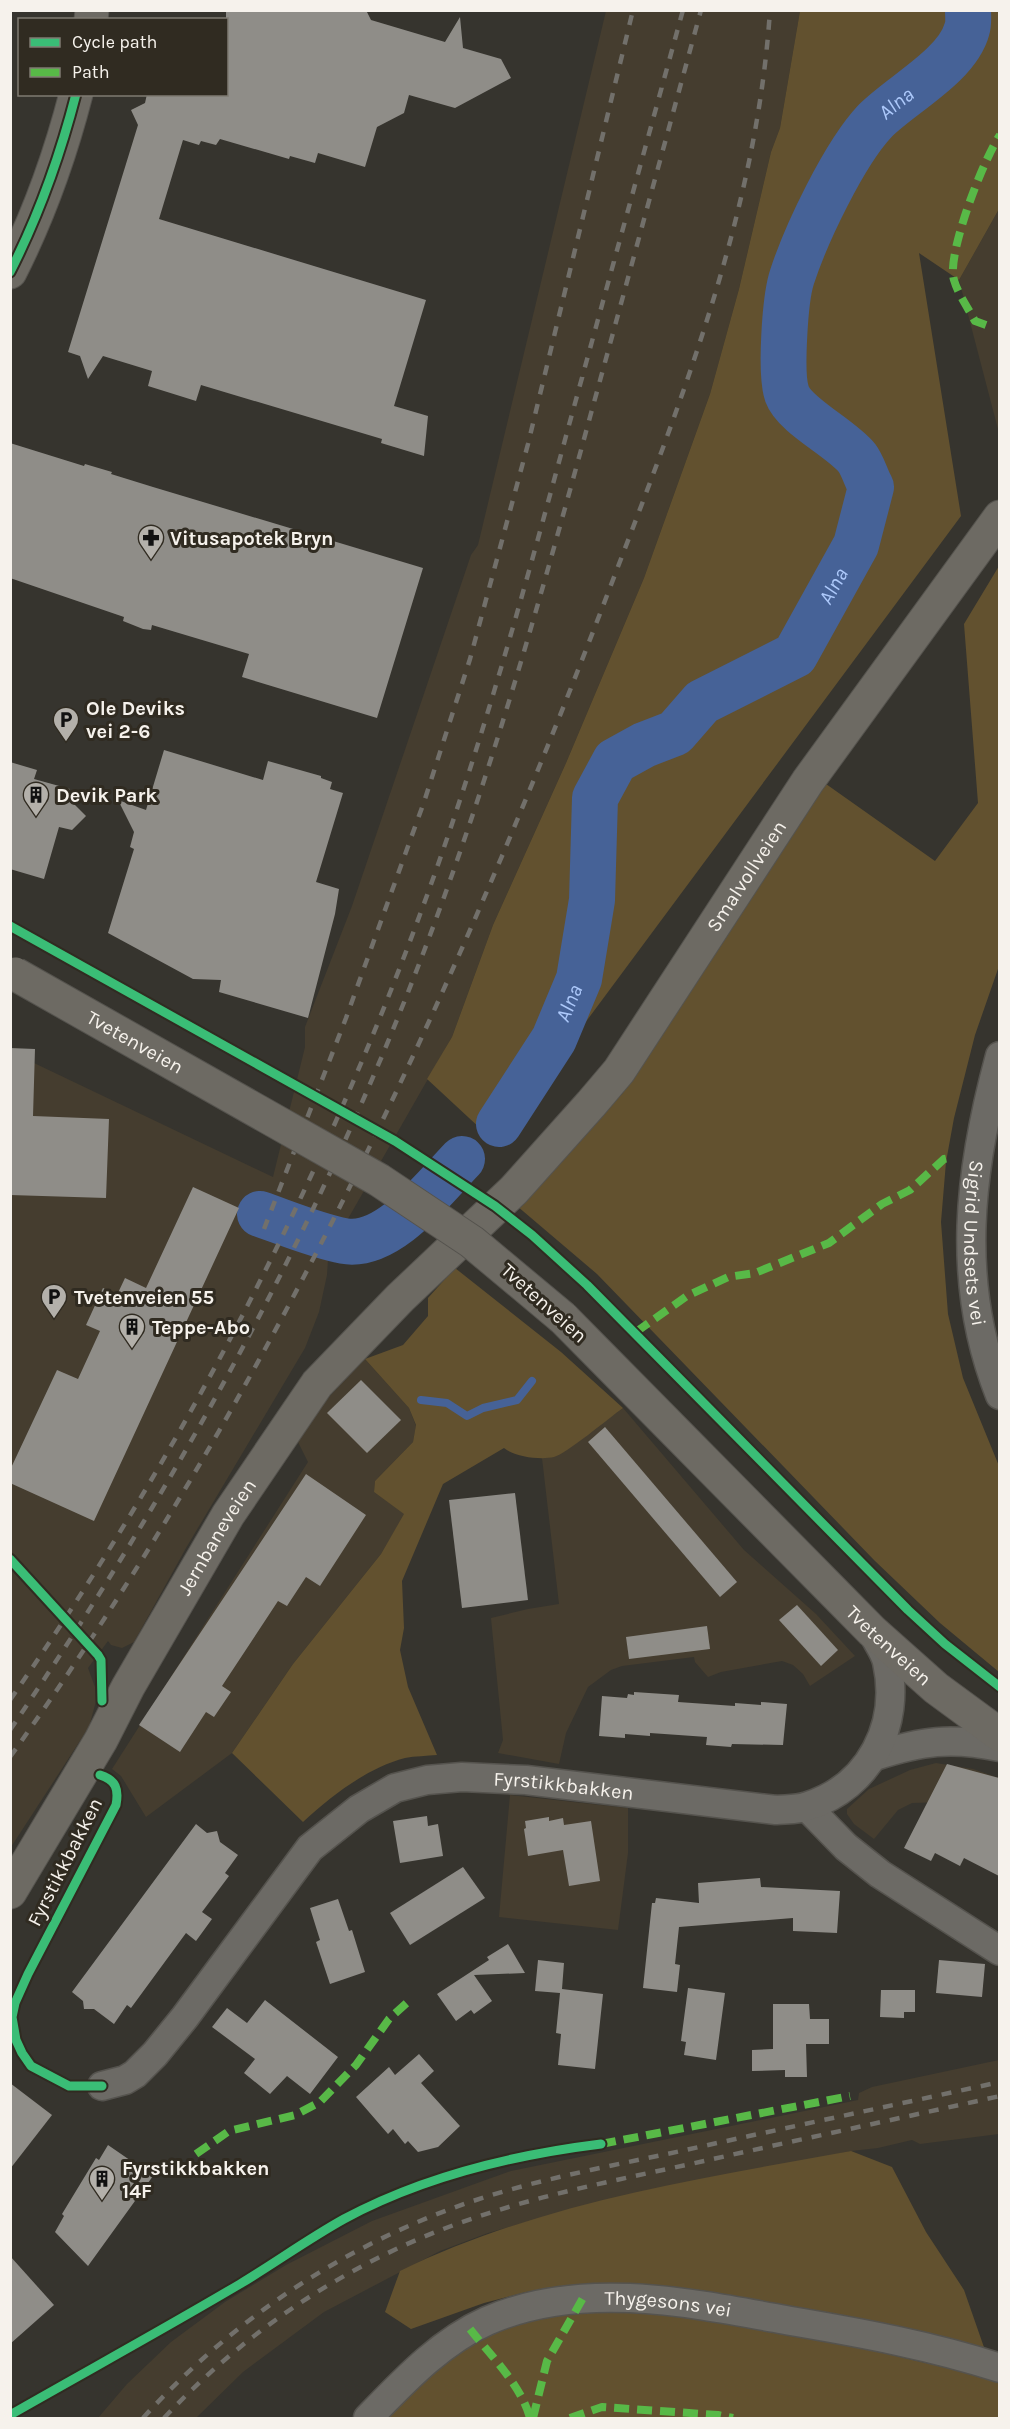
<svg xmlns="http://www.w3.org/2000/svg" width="1010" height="2429" font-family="Karla,sans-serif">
<rect width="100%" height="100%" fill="#36342e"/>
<g fill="#453d2f">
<path d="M606 11H800L780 128 771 152 739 289 710 394 644 578 566 763 493 925 452 1037 345 1224 328 1260 327 1275 319 1312 305 1348 186 1548 134 1642 122 1648 111 1645 108 1641 88 1668 95 1687 96 1701 89 1727 11 1847V1052L273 1177 305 1047V1027L352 906 471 555 478 545Z"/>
<path d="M999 209V433L959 280Z"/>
<path d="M365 1359 409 1408 416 1426 413 1442 375 1481 374 1492 405 1514 381 1554 293 1664 232 1753 146 1817 121 1776 112 1769 308 1462 294 1434Z"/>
<path d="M623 1408 744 1550 816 1614 855 1656 810 1686 803 1674 793 1665 782 1661 721 1672 708 1677 695 1662 694 1657 622 1666 611 1670 588 1687 566 1733 559 1764 498 1753 503 1740 491 1618 528 1609 559 1604 542 1458 556 1456Z"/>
<path d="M936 1763 973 1769 999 1778V1822L945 1802 912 1803 898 1810 874 1839 854 1824 847 1814V1809L869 1789 910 1770Z"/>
<path d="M510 1795 628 1808V1853L618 1930 499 1917Z"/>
<path d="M999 2060V2134L920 2144 912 2140 878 2148 851 2151 545 2217 488 2233 440 2251 324 2312 243 2372 196 2418H98L127 2384 171 2342 225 2302 286 2265 372 2221 511 2171 858 2100 859 2093 872 2087Z"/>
</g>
<g fill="#62512f">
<path d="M800 11H999V209L959 280 919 253 961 516 496 1143 427 1079 452 1037 493 925 566 763 644 578 710 394 739 289 771 152 780 128Z"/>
<path d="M999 566V966L975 1035 954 1118 946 1162 941 1222 948 1314 963 1378 999 1466V1672L940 1623 875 1561 597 1274 517 1206 622 1094 826 784 935 861 978 803 964 624Z"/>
<path d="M455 1268 561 1352 623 1408C609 1418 566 1454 554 1457 540 1460 515 1457 504 1448L443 1484 402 1581 404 1628 400 1650 408 1687 437 1755C427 1756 415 1756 405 1758 367 1768 331 1796 303 1822L232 1753 293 1664 381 1554 404 1514 374 1492 375 1481 413 1442 416 1425 409 1408 365 1359 403 1345 428 1316V1298Z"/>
<path d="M851 2151 892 2167 926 2232 964 2290 986 2353 580 2288 526 2292 484 2303 411 2329 385 2312 400 2271C541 2202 699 2179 851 2151Z"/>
<path d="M609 2309 688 2318 814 2337 999 2380V2418H381L418 2380 474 2340 540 2316Z"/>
</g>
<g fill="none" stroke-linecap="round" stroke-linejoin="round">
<path stroke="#466297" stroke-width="8" d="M421 1400 447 1403 467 1416 483 1408 517 1400 532 1381"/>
<g stroke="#466297" stroke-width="46">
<path id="s1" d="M499 1124 554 1039 579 979 592 900 595 798 615 761 644 745 675 733 702 702 795 655 856 545 871 487C866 478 863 466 857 458 841 438 795 416 787 394 780 374 785 298 792 277 806 234 844 154 875 121 902 94 957 66 967 29 969 23 968 16 968 10"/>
<path d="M260 1214C286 1223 317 1236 344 1241 388 1249 434 1188 462 1159"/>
</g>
</g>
<g fill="#8f8d88">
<path d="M226 10H366L371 20 445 42 460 17 463 48 501 59 511 78 455 108 409 95 404 113 377 127 365 167 318 153 315 163 290 156 289 159 220 139 216 145 201 141 199 145 183 140 159 219 426 300 394 406 428 416 424 456 381 443 382 439 201 385 196 401 148 386 152 371 103 356 88 379 80 356 68 352 138 125 131 110 145 103 147 94H226Z"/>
<path d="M10 443 84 466 85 464 112 472 111 474 153 487 423 568 377 718 242 677 249 654 152 625 151 630 143 629 123 621 124 617 10 578Z"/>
<path d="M164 750 263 780 268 761 321 776V778L332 782 330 789 343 793 316 882 339 889 335 914 308 1018 219 992 221 980 193 979 108 933 134 849 130 847 134 832 118 800 146 810Z"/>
<path d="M10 762 37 770 34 779 70 789 67 797 86 816 72 830 59 827 44 879 10 869Z"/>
<path d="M10 1048 35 1049 33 1116 109 1119 106 1198 10 1195Z"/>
<path d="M193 1187 239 1208 94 1521 10 1483V1470L57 1370 78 1379 100 1331 86 1325 103 1288 117 1295 125 1278 146 1288Z"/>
<path d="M361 1380 401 1420 367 1453 327 1413Z"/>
<path d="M605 1427 737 1582 720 1597 588 1442Z"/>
<path d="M306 1474 366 1515 320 1586 306 1577 287 1606 278 1601 222 1686 231 1692 214 1717 206 1712 180 1752 139 1725Z"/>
<path d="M515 1493 528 1600 462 1608 449 1500Z"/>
<path d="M797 1605 838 1650 821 1666 779 1620Z"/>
<path d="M707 1626 710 1649 629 1659 626 1637Z"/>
<path d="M634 1692 679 1695 678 1702 735 1706V1703L761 1705V1702L787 1704 783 1745 732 1744 731 1747 706 1745 707 1737 650 1733V1736L625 1734V1738L599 1736 602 1696 627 1698 628 1694 634 1695Z"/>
<path d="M947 1764 999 1778V1876L964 1858 960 1866 935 1853 931 1861 904 1848Z"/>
<path d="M427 1816 428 1826 438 1824 443 1856 400 1863 393 1821Z"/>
<path d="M549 1817V1821L563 1818 564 1825 591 1821 600 1881 569 1886 563 1850 528 1856 524 1829 526 1828 525 1821Z"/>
<path d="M196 1824 207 1833 217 1831 220 1842 238 1855 225 1873 229 1876 202 1912 212 1919 196 1941 186 1933 131 2008 127 2005 114 2024 94 2009H84L83 2001 72 1992Z"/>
<path d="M463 1867 485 1898 410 1945 390 1913Z"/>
<path d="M760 1878 761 1887 840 1891 837 1933 793 1931V1918L679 1927 675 1964 680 1965 677 1992 643 1988 652 1903H655L656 1898 699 1903 698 1883Z"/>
<path d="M338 1899 349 1931 352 1930 365 1972 330 1984 316 1942 320 1940 310 1908Z"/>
<path d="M508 1944 525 1973 474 1975 492 2001 474 2014 471 2010 456 2021 437 1994 489 1960 487 1957Z"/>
<path d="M538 1960 564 1963 562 1989 603 1994 595 2069 558 2065 561 2034 556 2033 560 1993 535 1991Z"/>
<path d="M939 1960 985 1964 982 1997 936 1993Z"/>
<path d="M688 1988 725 1993 716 2060 684 2055 686 2042 681 2041Z"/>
<path d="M881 1990H915V2012H904V2018L880 2017Z"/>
<path d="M265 2000 338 2057 310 2094 287 2076 270 2094 244 2073 255 2059 212 2027 227 2008 247 2023Z"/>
<path d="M773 2004H809L810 2019H829V2044H806L807 2077H785V2070L752 2071V2050L773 2049Z"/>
<path d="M419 2054 434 2071 421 2083 460 2126 438 2147 418 2152 408 2141 405 2144 393 2129 388 2134 356 2097 389 2067 395 2075Z"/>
<path d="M10 2083 52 2115 10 2169Z"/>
<path d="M108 2145 153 2176 88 2266 55 2232 64 2216 62 2214 96 2158 99 2160Z"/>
<path d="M10 2256 54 2305 10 2344Z"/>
</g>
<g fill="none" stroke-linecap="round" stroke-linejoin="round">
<defs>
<g id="street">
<path id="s2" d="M1000 1056C969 1170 955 1282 1000 1395"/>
<path d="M875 1756C922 1741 950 1737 1000 1747"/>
<path d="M807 1807 846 1847 880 1874 1000 1951"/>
<path id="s3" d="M102 2086 125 2080 135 2074 155 2054 185 2017 310 1848 359 1809 395 1788 427 1780 462 1777 526 1780 776 1810C786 1809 798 1810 808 1806 870 1786 901 1725 887 1662 885 1652 877 1642 873 1633"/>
<path id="s4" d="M368 2418C403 2382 440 2342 487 2321 582 2279 693 2303 791 2321 862 2333 932 2346 1000 2368"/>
</g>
<g id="secondary">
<path d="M91 20 92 10"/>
<path d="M10 272C39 215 60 156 76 94"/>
<path id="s5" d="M563 1318 872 1631 936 1688 1000 1735"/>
<path id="s6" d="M10 1892 101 1740 128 1687 228 1515 317 1384 400 1298 514 1190 591 1104 619 1071 808 781 1000 517"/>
</g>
</defs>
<use href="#street" stroke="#55534e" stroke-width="31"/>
<use href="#secondary" stroke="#55534e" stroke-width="35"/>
<use href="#street" stroke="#6c6a65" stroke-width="28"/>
<use href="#secondary" stroke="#6d6a63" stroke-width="33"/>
<g stroke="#72706b" stroke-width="4.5" stroke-dasharray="10 10" stroke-linecap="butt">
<path d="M264 1229 346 1018 424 802 470 659 528 444 633 10"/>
<path d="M10 1700C187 1446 330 1167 434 876 485 732 526 584 566 436 605 294 644 152 683 10"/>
<path d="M10 1730C183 1476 330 1207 436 919 497 754 544 586 590 417 627 282 664 146 701 10"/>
<path d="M10 1757C267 1398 454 996 611 585 682 399 757 211 770 10"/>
<path d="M143 2418C232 2320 344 2245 470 2202 544 2177 623 2164 699 2147 799 2125 899 2104 1000 2082"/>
<path d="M164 2418C249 2327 358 2256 477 2217 551 2192 628 2178 704 2161 802 2139 901 2118 1000 2096"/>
</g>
<defs>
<g id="secondary-bridge">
<path id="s7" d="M15 974 379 1180 472 1242 563 1318"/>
</g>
</defs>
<use href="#secondary-bridge" stroke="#55534e" stroke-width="35" stroke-linecap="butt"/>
<use href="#secondary-bridge" stroke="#6d6a63" stroke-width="33"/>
<g stroke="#58b947" stroke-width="8" stroke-dasharray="15 8" stroke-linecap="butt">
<path d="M986 325 975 321C968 308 958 294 954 280 946 255 984 158 1000 135"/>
<path d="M636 1332 687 1296 728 1277 755 1273 829 1243 882 1204 910 1190 944 1159 953 1157"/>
<path d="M601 2144 850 2096"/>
<path d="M196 2154 229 2131 295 2115 320 2102 356 2065 389 2019 410 2000"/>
<path d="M470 2329C491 2356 521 2385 530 2418"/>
<path d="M533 2418 547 2361 583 2298"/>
<path d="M570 2418 602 2407 718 2415 733 2418"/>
</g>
<defs>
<g id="cycleway">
<path d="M10 272C39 215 60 156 76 94"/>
<path d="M10 926 395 1141 495 1206 532 1235 587 1285 908 1610 945 1644 1000 1687"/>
<path d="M10 1559 98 1655 101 1660 102 1701"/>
<path d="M100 1775C116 1780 119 1789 116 1805L28 1974 15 2003 12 2017 16 2040 22 2053 31 2066 69 2086H102"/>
<path d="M10 2415C87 2371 164 2329 240 2284 275 2263 308 2239 344 2219 424 2176 512 2155 601 2144"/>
</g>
</defs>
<use href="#cycleway" stroke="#302b21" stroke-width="13"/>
<use href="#cycleway" stroke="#3abd76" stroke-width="9"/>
</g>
<defs>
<symbol id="pharmacy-pin" viewBox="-11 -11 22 30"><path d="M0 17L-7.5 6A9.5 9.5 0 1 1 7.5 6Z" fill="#b3b0aa" stroke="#302b21"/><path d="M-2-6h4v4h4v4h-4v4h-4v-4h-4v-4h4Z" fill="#111"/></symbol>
<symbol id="parking-pin" viewBox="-11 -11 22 30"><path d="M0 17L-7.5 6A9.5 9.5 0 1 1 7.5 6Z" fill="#b3b0aa" stroke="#302b21"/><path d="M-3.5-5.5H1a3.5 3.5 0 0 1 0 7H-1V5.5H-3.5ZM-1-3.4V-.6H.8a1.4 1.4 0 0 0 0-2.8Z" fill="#111"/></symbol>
<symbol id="building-pin" viewBox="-11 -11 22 30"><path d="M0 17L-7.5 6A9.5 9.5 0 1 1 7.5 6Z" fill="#b3b0aa" stroke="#302b21"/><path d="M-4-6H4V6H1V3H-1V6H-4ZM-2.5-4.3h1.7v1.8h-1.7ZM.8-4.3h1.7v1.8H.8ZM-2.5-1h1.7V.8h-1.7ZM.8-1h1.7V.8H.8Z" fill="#111"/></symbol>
</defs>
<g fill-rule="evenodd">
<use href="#pharmacy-pin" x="136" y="523" width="30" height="40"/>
<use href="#parking-pin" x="51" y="705" width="30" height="40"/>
<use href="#building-pin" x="21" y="780" width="30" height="40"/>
<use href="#parking-pin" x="39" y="1282" width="30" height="40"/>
<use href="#building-pin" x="117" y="1312" width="30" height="40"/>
<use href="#building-pin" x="87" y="2164" width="30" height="40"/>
</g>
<g text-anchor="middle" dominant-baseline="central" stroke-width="6" stroke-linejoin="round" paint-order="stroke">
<g font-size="20" font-weight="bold" fill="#f6f2ec" stroke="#302b21" text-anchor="start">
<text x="170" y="538">Vitusapotek Bryn</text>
<text x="86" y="708">Ole Deviks<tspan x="86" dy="23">vei 2-6</tspan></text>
<text x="56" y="795">Devik Park</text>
<text x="74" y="1297">Tvetenveien 55</text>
<text x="152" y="1327">Teppe-Abo</text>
<text x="122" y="2168">Fyrstikkbakken<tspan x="122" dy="23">14F</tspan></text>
</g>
<g font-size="20" fill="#f6f2ec" stroke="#302b21">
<text stroke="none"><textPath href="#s6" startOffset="1262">Smalvollveien</textPath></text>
<text stroke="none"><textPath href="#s7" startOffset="138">Tvetenveien</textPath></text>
<text stroke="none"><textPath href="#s2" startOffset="190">Sigrid Undsets vei</textPath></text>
<text transform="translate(544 1303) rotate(42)">Tvetenveien</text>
<text stroke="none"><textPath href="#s6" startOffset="411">Jernbaneveien</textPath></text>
<text stroke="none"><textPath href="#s5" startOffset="462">Tvetenveien</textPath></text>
<text stroke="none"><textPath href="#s3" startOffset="596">Fyrstikkbakken</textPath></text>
<text transform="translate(65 1862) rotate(-63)">Fyrstikkbakken</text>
<text stroke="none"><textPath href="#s4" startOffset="339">Thygesons vei</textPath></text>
</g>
<g font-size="21" font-style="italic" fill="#adc9fb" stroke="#302b21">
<text stroke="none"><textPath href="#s1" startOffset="1239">Alna</textPath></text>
<text stroke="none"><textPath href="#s1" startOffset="681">Alna</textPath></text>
<text stroke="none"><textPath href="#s1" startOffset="140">Alna</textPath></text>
</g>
</g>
<rect width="1010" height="2429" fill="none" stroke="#f6f2ec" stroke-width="24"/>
<rect x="18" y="18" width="210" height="78" fill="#302b21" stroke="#7f7b72" stroke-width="1.5"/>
<rect x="30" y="38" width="30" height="9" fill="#3abd76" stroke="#7f7b72" stroke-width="1.5"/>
<text x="72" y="48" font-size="18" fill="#f6f2ec">Cycle path</text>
<rect x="30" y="68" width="30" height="9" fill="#58b947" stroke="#7f7b72" stroke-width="1.5"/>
<text x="72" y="78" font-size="18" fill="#f6f2ec">Path</text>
</svg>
